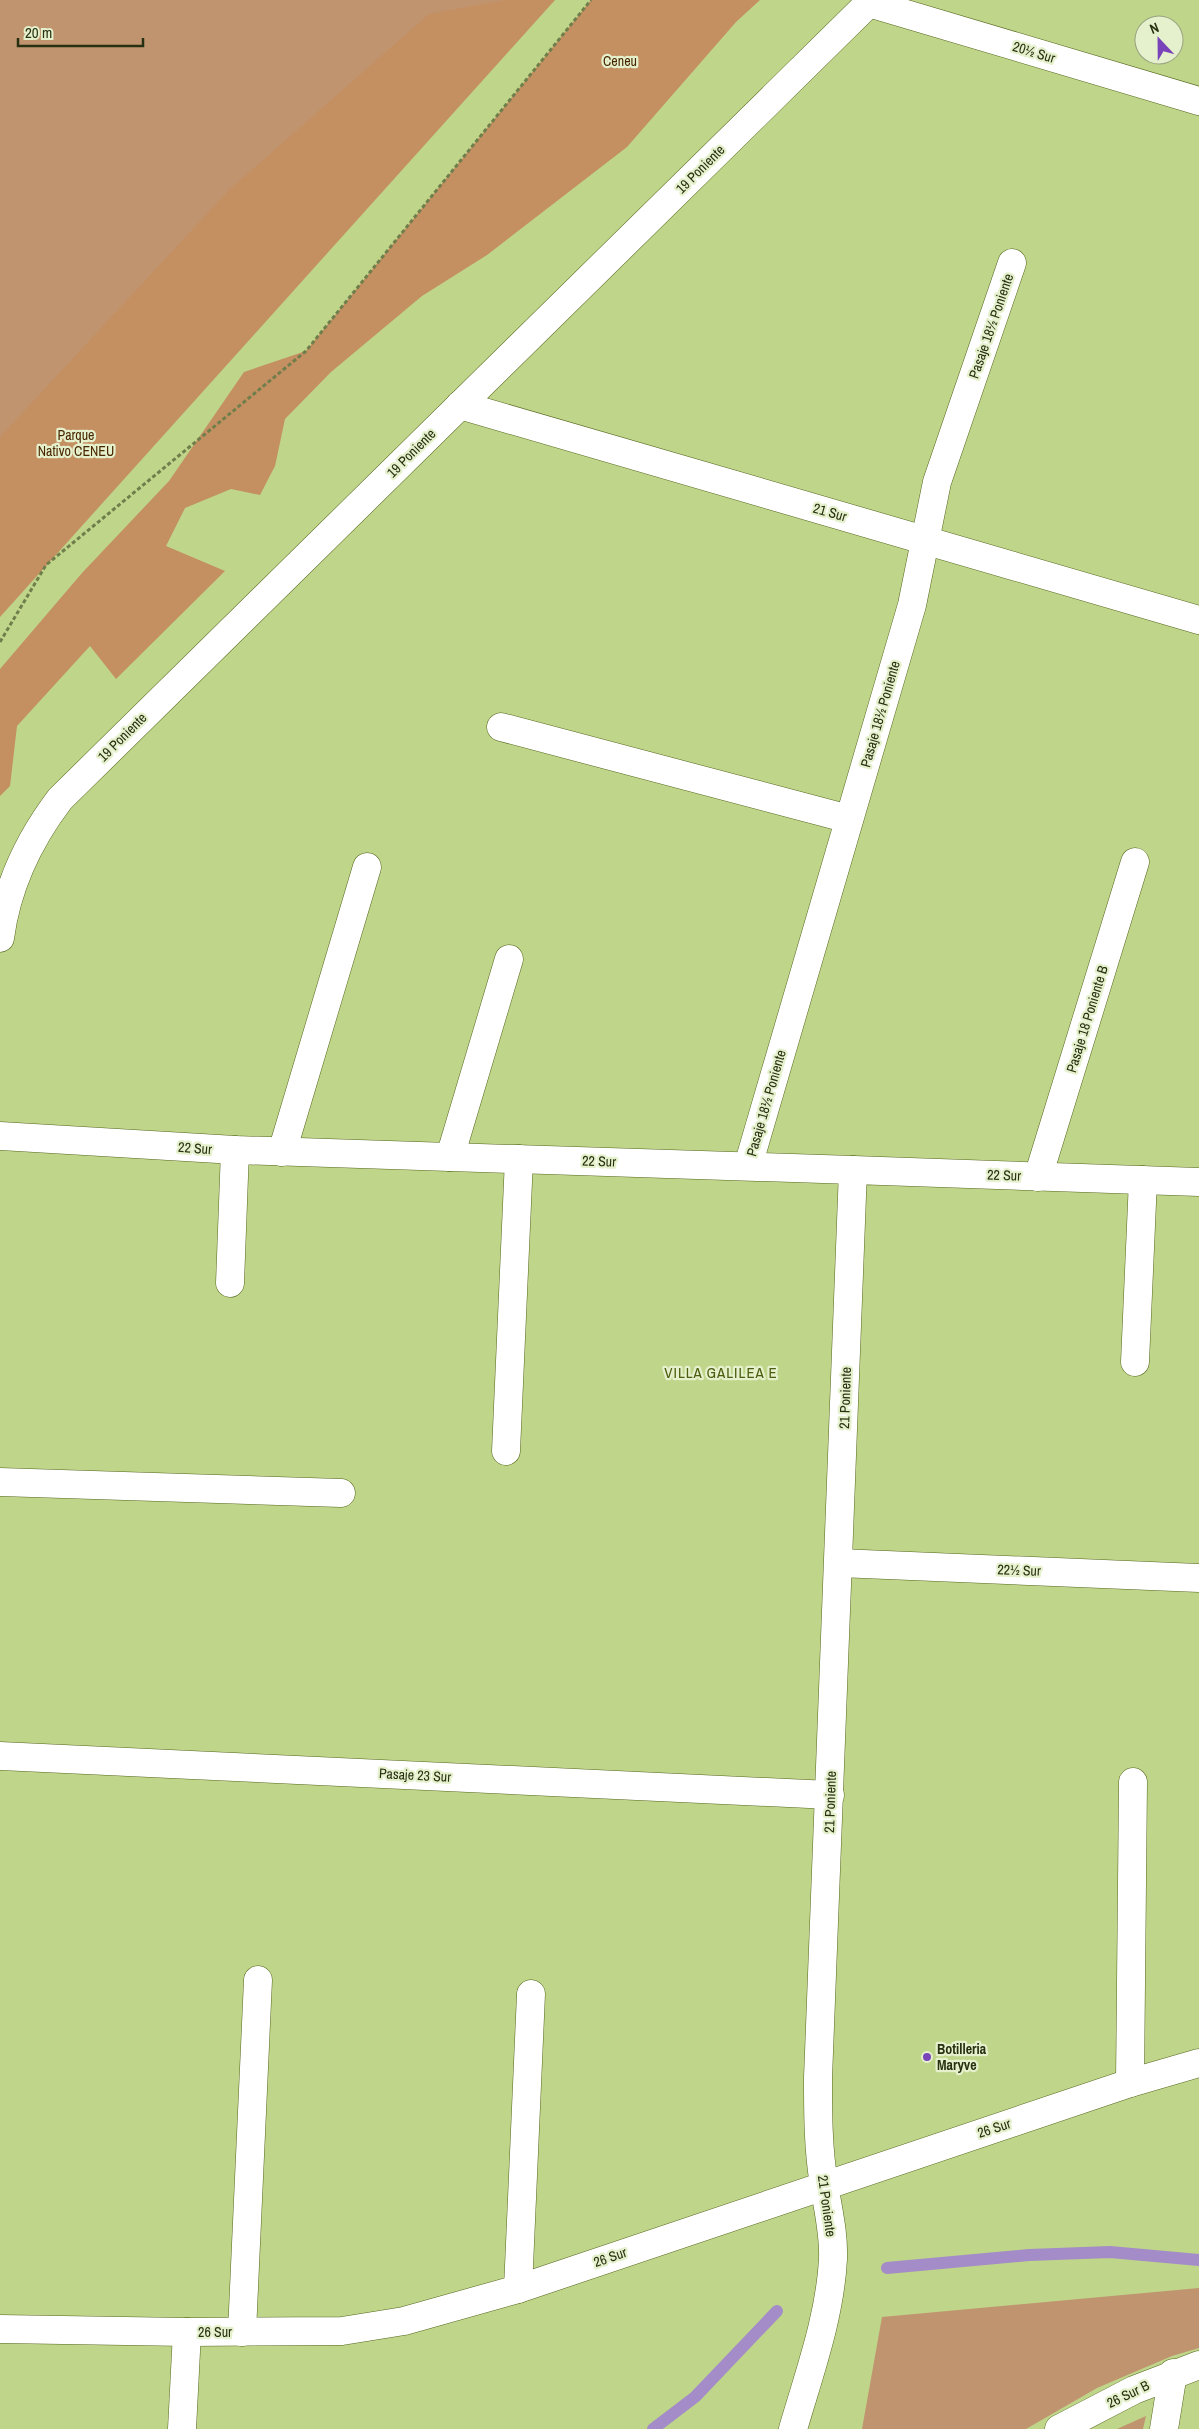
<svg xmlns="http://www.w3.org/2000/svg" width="1199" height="2429" font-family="'Archivo Narrow',sans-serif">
<rect width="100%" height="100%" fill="#bfd58a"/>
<g fill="#c0946f">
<path d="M0 0H550L0 553Z"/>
<path d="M1199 2288V2348L1172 2356 1097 2388 1026 2429H862L882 2317Z"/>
<path d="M1146 2416 1143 2429H1117Z"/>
</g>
<g fill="#c48f61">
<path d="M505 0H555L0 617V437L230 189 429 14Z"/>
<path d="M591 0H760L736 22 627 147 487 255 422 296 331 372 285 419 275 466 260 495 231 489 185 508 166 546 225 571 116 679 90 646 17 726 10 786 0 796V669L82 573 169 481 244 372 306 351Z"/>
</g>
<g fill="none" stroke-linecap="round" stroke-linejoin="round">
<g stroke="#a38cc8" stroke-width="12">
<path d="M887 2268 1029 2255 1110 2252 1199 2260"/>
<path d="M653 2429 695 2397 777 2311"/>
</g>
<defs>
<g id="street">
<path d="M869 3 1199 101"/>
<path d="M460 405 1199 620"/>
<path d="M501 727 849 819"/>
<path d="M0 938C7 885 28 841 60 799L872 0"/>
<path d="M0 1136 235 1150 853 1170"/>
<path d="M282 1152 367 867"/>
<path d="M450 1157 509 959"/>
<path d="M748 1166 912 605 937 482 1012 263"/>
<path d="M1038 1177 1135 862"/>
<path d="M230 1283 235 1150"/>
<path d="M1135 1362 1143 1180"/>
<path d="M506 1451 519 1159"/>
<path d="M0 1482 341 1493"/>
<path d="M839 1563 1199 1578"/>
<path d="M0 1756 830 1795"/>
<path d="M1130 2083 1133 1782"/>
<path d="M518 2289 531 1994"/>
<path d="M0 2329 187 2332 342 2331 404 2321 518 2289 1130 2083 1199 2063"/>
<path d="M242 2332 258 1980"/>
<path d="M182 2429 187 2332"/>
<path d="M1164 2429 1173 2373"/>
</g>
<g id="secondary">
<path d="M793 2429C809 2374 830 2317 833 2259 834 2233 828 2210 824 2184 818 2149 818 2114 818 2078L853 1170 1199 1182"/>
<path d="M1059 2429 1134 2390 1199 2365"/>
</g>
</defs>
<use href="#street" stroke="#56671d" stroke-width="29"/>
<use href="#secondary" stroke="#56671d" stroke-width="29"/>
<path stroke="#6f7e4b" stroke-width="3" stroke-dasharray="4 2.5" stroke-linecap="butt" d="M0 642 46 565 306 351 591 0"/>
<use href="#street" stroke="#fff" stroke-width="28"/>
<use href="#secondary" stroke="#fff" stroke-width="28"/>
</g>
<circle fill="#7943b9" stroke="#e5f0cc" stroke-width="2" cx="927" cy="2057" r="5"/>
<g text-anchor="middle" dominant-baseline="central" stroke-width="4.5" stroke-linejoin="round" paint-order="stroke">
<g font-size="14" fill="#283012" stroke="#e5f0cc">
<text transform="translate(1034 52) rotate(17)">20½ Sur</text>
<text transform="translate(700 169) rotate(-45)">19 Poniente</text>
<text transform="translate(991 326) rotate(-71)">Pasaje 18½ Poniente</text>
<text transform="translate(411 453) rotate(-45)">19 Poniente</text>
<text transform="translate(830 512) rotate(16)">21 Sur</text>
<text transform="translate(880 714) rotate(-74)">Pasaje 18½ Poniente</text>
<text transform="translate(122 737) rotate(-45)">19 Poniente</text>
<text transform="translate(1087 1019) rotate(-73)">Pasaje 18 Poniente B</text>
<text transform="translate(766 1103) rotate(-74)">Pasaje 18½ Poniente</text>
<text transform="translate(195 1148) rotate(4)">22 Sur</text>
<text transform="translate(599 1161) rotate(2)">22 Sur</text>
<text transform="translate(1004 1175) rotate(2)">22 Sur</text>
<text transform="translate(845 1398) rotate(-88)">21 Poniente</text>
<text transform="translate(1019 1570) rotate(2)">22½ Sur</text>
<text transform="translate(415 1775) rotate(3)">Pasaje 23 Sur</text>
<text transform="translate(830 1802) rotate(-88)">21 Poniente</text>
<text transform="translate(994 2128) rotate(-18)">26 Sur</text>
<text transform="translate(827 2206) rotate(82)">21 Poniente</text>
<text transform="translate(610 2257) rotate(-19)">26 Sur</text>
<text x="215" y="2332">26 Sur</text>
<text transform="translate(1128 2394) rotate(-26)">26 Sur B</text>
</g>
<g font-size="14" fill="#492600" stroke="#e5f0cc">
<text x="620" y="61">Ceneu</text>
<text x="76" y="435">Parque<tspan x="76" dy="16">Nativo CENEU</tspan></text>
</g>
<g font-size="14" font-weight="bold" fill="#283012" stroke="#e5f0cc" text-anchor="start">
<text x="937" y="2049">Botilleria<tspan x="937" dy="16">Maryve</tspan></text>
</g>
<g font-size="15" letter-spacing="1" fill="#4d5e11" stroke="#e5f0cc">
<text x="721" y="1372">VILLA GALILEA E</text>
</g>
</g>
<g transform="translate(1159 40) rotate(338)"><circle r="24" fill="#e5f0cc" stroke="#99a382"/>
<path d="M0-4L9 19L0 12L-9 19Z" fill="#7943b9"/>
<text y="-8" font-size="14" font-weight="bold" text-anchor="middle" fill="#283012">N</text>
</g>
<path d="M18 38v8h125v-8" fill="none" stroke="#283012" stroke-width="2.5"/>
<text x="25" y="38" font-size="15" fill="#283012" stroke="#e5f0cc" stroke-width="4" paint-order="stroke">20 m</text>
</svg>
